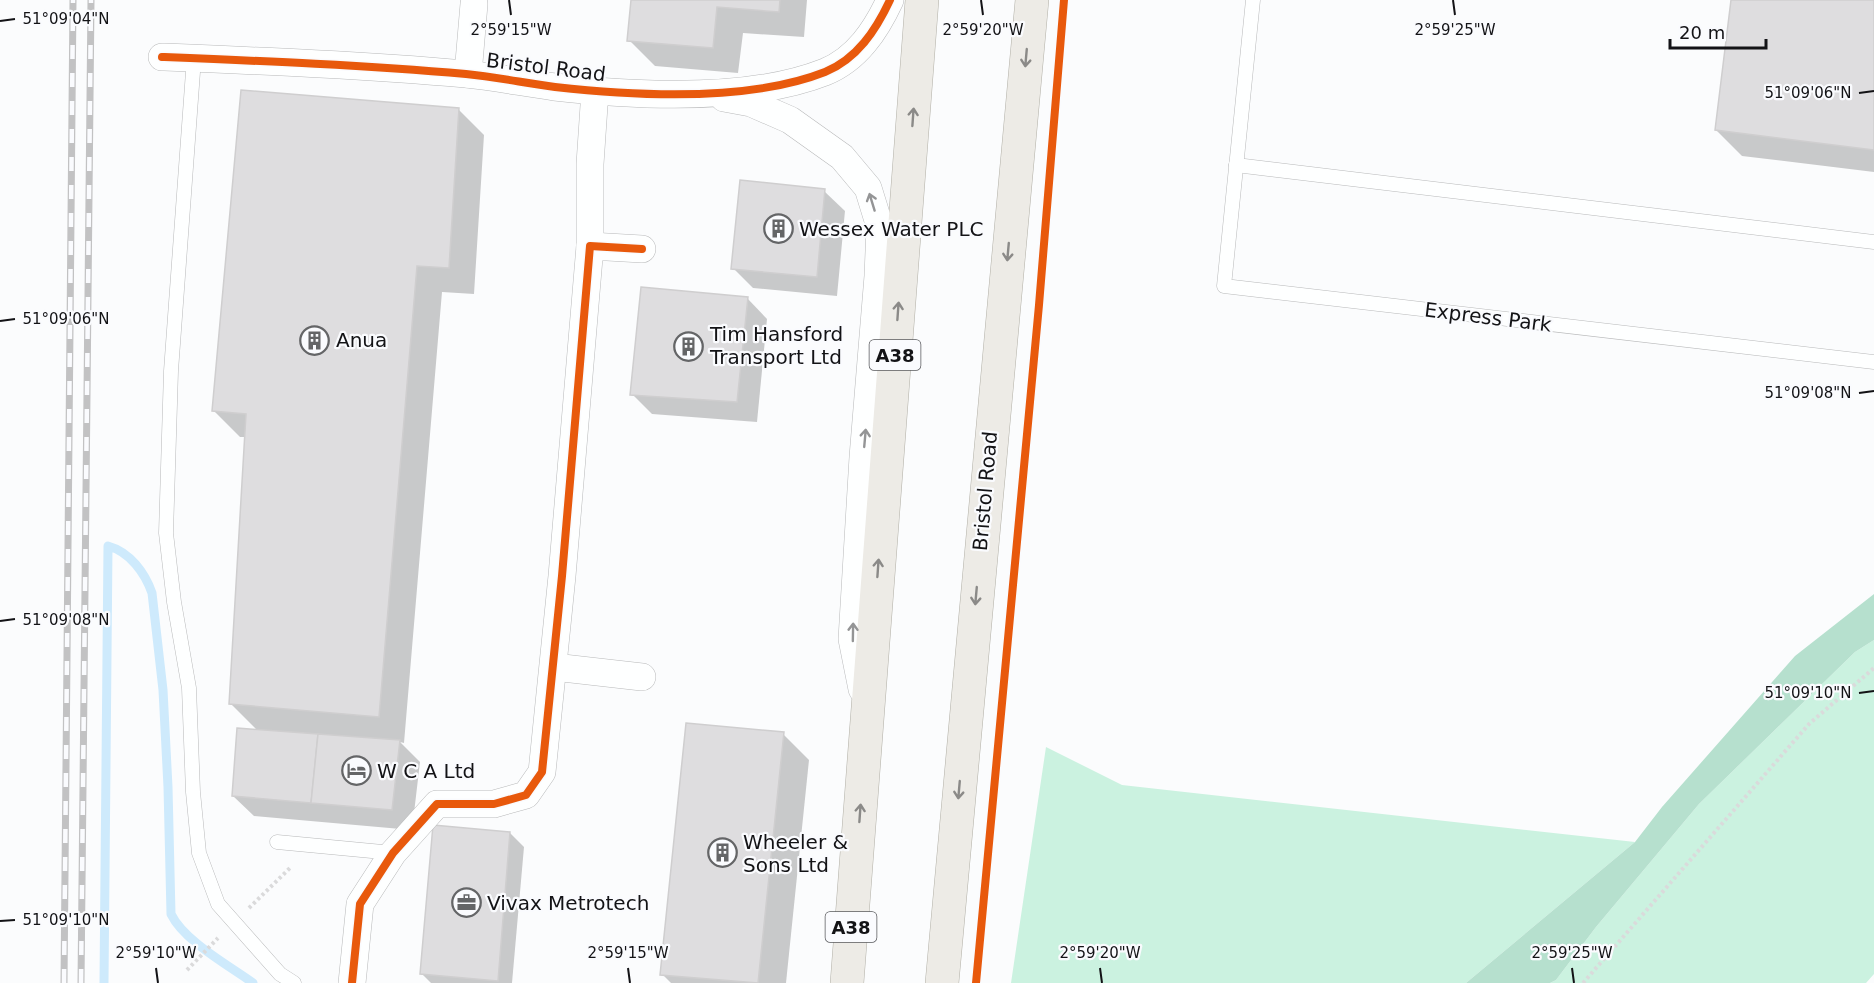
<svg xmlns="http://www.w3.org/2000/svg" width="1874" height="983" font-family="'DejaVu Sans',sans-serif">
<rect width="100%" height="100%" fill="#fbfcfd"/>
<g fill="#cbf2e0">
<path d="M1874 640V974L1866 983H1550L1556 980 1596 927 1699 804 1855 652Z"/>
<path d="M1046 747 1122 785 1635 842 1466 983H1011Z"/>
</g>
<path fill="#b6e0ce" d="M1874 594V640L1855 652 1699 804 1596 927 1556 980 1550 983H1466L1635 842 1662 807 1795 656Z"/>
<g fill="#0003">
<path d="M633 0H807L804 37 743 33 738 73 655 66 629 40Z"/>
<path d="M1732 0H1874V172L1742 156 1716 130Z"/>
<path d="M458 109 484 135 474 294 442 292 404 743 400 742 420 762 412 830 254 816 233 796 258 731 230 703 246 437H240L214 411Z"/>
<path d="M824 191 845 211 837 296 753 288 733 268Z"/>
<path d="M747 298 767 319 757 422 652 414 632 394Z"/>
<path d="M783 734 809 760 786 983H671L662 974Z"/>
<path d="M510 833 524 847 512 983H431L422 974Z"/>
</g>
<g fill="none" stroke-linecap="round" stroke-linejoin="round">
<path stroke="#ceeafc" stroke-width="9" d="M104 983 108 546C130 552 145 573 152 593L163 690 168 787 171 914C184 941 228 965 253 983"/>
</g>
<g fill="#dedddf" stroke="#cfcecf" stroke-width="1.5">
<path d="M631 0H780L779 12 717 7 713 48 627 41Z"/>
<path d="M1731 0H1874V150L1715 130Z"/>
<path d="M241 90 459 108 449 268 417 266 379 717 229 704 246 414 212 411Z"/>
<path d="M740 180 825 189 817 277 731 269Z"/>
<path d="M641 287 748 297 737 402 630 395Z"/>
<path d="M686 723 784 732 758 983 660 975Z"/>
<path d="M237 728 318 734 311 803 232 796Z"/>
<path d="M318 734 400 740 392 810 311 803Z"/>
<path d="M433 825 510 832 498 981 420 974Z"/>
</g>
<g fill="none" stroke-linecap="round" stroke-linejoin="round">
<defs>
<g id="service">
<path d="M1253 0 1224 286 1874 362"/>
<path d="M194 58 171 371 166 533 174 602 189 688 193 792 199 853 218 904 280 974 294 983"/>
<path d="M1236 165 1874 242"/>
<path d="M277 842 393 853"/>
</g>
<g id="minor">
<path d="M162 57C263 61 365 65 466 74 496 77 525 83 555 87 636 96 749 102 825 72 857 59 876 30 890 0"/>
<path d="M468 74 474 4"/>
<path d="M724 98 751 103 790 120 842 157 868 188 880 227 878 276 863 457 852 639 862 689"/>
<path d="M590 246V164L595 91"/>
<path d="M554 667 642 677"/>
<path d="M352 983 360 904 393 853 437 804H494L526 795 542 772 562 576 590 246 642 249"/>
</g>
<g id="primary">
<path d="M847 983 922 0"/>
<path d="M942 983 1032 0"/>
</g>
</defs>
<use href="#service" stroke="#b8b9ba" stroke-width="15"/>
<use href="#minor" stroke="#b8b9ba" stroke-width="28"/>
<use href="#primary" stroke="#b1afa6" stroke-width="34"/>
<g stroke="#dadadb" stroke-width="4" stroke-dasharray="3 3" stroke-linecap="butt">
<path d="M249 908 291 867"/>
<path d="M187 970 218 938"/>
<path d="M1583 983 1809 724 1874 668"/>
</g>
<use href="#service" stroke="#feffff" stroke-width="14"/>
<use href="#minor" stroke="#feffff" stroke-width="27"/>
<use href="#primary" stroke="#edebe6" stroke-width="33"/>
<defs>
<g id="rail">
<path d="M64 983 73 0"/>
<path d="M81 983 91 0"/>
</g>
</defs>
<use href="#rail" stroke="#c2c2c3" stroke-width="7"/>
<use href="#rail" stroke="#fafbfe" stroke-width="4.5" stroke-dasharray="14" stroke-linecap="butt"/>
<defs>
<g id="cycleway">
<path d="M162 57C263 61 365 65 466 74 496 77 525 83 555 87 636 96 749 102 825 72 857 59 876 30 890 0"/>
<path d="M352 983 360 904 393 853 437 804H494L526 795 542 772 562 576 590 246 642 249"/>
<path d="M976 983 1039 305 1064 0"/>
</g>
</defs>
<use href="#cycleway" stroke="#fafbfe" stroke-width="11"/>
<use href="#cycleway" stroke="#e8590c" stroke-width="8"/>
</g>
<defs><path id="oneway-shaft" d="M-6 0H5M1.5-3L5.5 0L1.5 3" fill="none" stroke-width="1.6" stroke-linecap="round" stroke-linejoin="round" transform="scale(1.5)"/></defs>
<g stroke="#8b8a88">
<use href="#oneway-shaft" transform="translate(1026 58) rotate(95)"/>
<use href="#oneway-shaft" transform="translate(913 117) rotate(-86)"/>
<use href="#oneway-shaft" transform="translate(1008 252) rotate(95)"/>
<use href="#oneway-shaft" transform="translate(898 311) rotate(-86)"/>
<use href="#oneway-shaft" transform="translate(878 568) rotate(-86)"/>
<use href="#oneway-shaft" transform="translate(976 596) rotate(95)"/>
<use href="#oneway-shaft" transform="translate(959 790) rotate(95)"/>
<use href="#oneway-shaft" transform="translate(860 813) rotate(-86)"/>
</g>
<g stroke="#949596">
<use href="#oneway-shaft" transform="translate(872 202) rotate(-107)"/>
<use href="#oneway-shaft" transform="translate(865 438) rotate(-85)"/>
<use href="#oneway-shaft" transform="translate(853 632) rotate(-89)"/>
</g>
<path fill="none" stroke="#131316" stroke-width="2" d="M509 0 511 15M981 0 983 15M1453 0 1455 15M0 21 15 19M1859 93 1874 91M0 321 15 319M1859 393 1874 391M0 621 15 619M1859 693 1874 691M0 921 15 920M156 968 158 983M628 968 630 983M1100 968 1102 983M1572 968 1574 983"/>
<defs>
<symbol id="building-ring" viewBox="-11 -11 22 22"><circle r="9.5" fill="#fafbfe" stroke="#646567" stroke-width="1.5"/><path d="M-4-6H4V6H1V3H-1V6H-4ZM-2.5-4.3h1.7v1.8h-1.7ZM.8-4.3h1.7v1.8H.8ZM-2.5-1h1.7V.8h-1.7ZM.8-1h1.7V.8H.8Z" fill="#646567"/></symbol>
<symbol id="hotel-ring" viewBox="-11 -11 22 22"><circle r="9.5" fill="#fafbfe" stroke="#646567" stroke-width="1.5"/><path d="M-6-4.5h1.5V1H6V5H4.5V3h-9V5H-6ZM-4 0a1.8 1.8 0 1 1 3.6 0ZM.5 0V-2.5h3Q6-2.5 6 0Z" fill="#646567"/></symbol>
<symbol id="office-ring" viewBox="-11 -11 22 22"><circle r="9.5" fill="#fafbfe" stroke="#646567" stroke-width="1.5"/><path d="M-6-3h4V-5.5h4V-3h4V5H-6ZM-1-4.5V-3h2v-1.5ZM-6 0V1H6V0Z" fill="#646567"/></symbol>
</defs>
<g fill-rule="evenodd">
<use href="#building-ring" x="762" y="212" width="33" height="33"/>
<use href="#building-ring" x="298" y="324" width="33" height="33"/>
<use href="#building-ring" x="672" y="330" width="33" height="33"/>
<use href="#hotel-ring" x="340" y="754" width="33" height="33"/>
<use href="#building-ring" x="706" y="836" width="33" height="33"/>
<use href="#office-ring" x="450" y="886" width="33" height="33"/>
</g>
<g text-anchor="middle" dominant-baseline="central" stroke-width="4.5" stroke-linejoin="round" paint-order="stroke">
<g fill="#fafbfe" stroke="#58595c" stroke-width="1.5">
<rect x="869.5" y="340" width="51" height="30" rx="4.5"/>
<rect x="825.5" y="912" width="51" height="30" rx="4.5"/>
</g>
<g font-size="18" font-weight="bold" fill="#131316">
<text x="895" y="355">A38</text>
<text x="851" y="927">A38</text>
</g>
<g font-size="20" fill="#131316" stroke="#fafbfe">
<text transform="translate(546 67) rotate(7)">Bristol Road</text>
<text transform="translate(1488 317) rotate(7)">Express Park</text>
<text transform="translate(985 491) rotate(-85)">Bristol Road</text>
</g>
<g font-size="20" fill="#131316" stroke="#fafbfe" text-anchor="start">
<text x="799" y="229">Wessex Water PLC</text>
<text x="710" y="334">Tim Hansford<tspan x="710" dy="23">Transport Ltd</tspan></text>
<text x="336" y="340">Anua</text>
<text x="377" y="771">W C A Ltd</text>
<text x="743" y="842">Wheeler &amp;<tspan x="743" dy="23">Sons Ltd</tspan></text>
<text x="487" y="903">Vivax Metrotech</text>
</g>
</g>
<g font-size="15" text-anchor="middle" fill="#131316" stroke="#fafbfe" stroke-width="4.5" stroke-linejoin="round" paint-order="stroke">
<text x="66" y="24">51°09'04"N</text>
<text x="511" y="35">2°59'15"W</text>
<text x="983" y="35">2°59'20"W</text>
<text x="1455" y="35">2°59'25"W</text>
<text x="1808" y="98">51°09'06"N</text>
<text x="66" y="324">51°09'06"N</text>
<text x="1808" y="398">51°09'08"N</text>
<text x="66" y="625">51°09'08"N</text>
<text x="1808" y="698">51°09'10"N</text>
<text x="66" y="925">51°09'10"N</text>
<text x="156" y="958">2°59'10"W</text>
<text x="628" y="958">2°59'15"W</text>
<text x="1100" y="958">2°59'20"W</text>
<text x="1572" y="958">2°59'25"W</text>
</g>
<path d="M1670 39v9h96v-9" fill="none" stroke="#131316" stroke-width="3"/>
<text x="1679" y="39" font-size="18" fill="#131316" stroke="#fafbfe" stroke-width="4.5" paint-order="stroke">20 m</text>
</svg>
